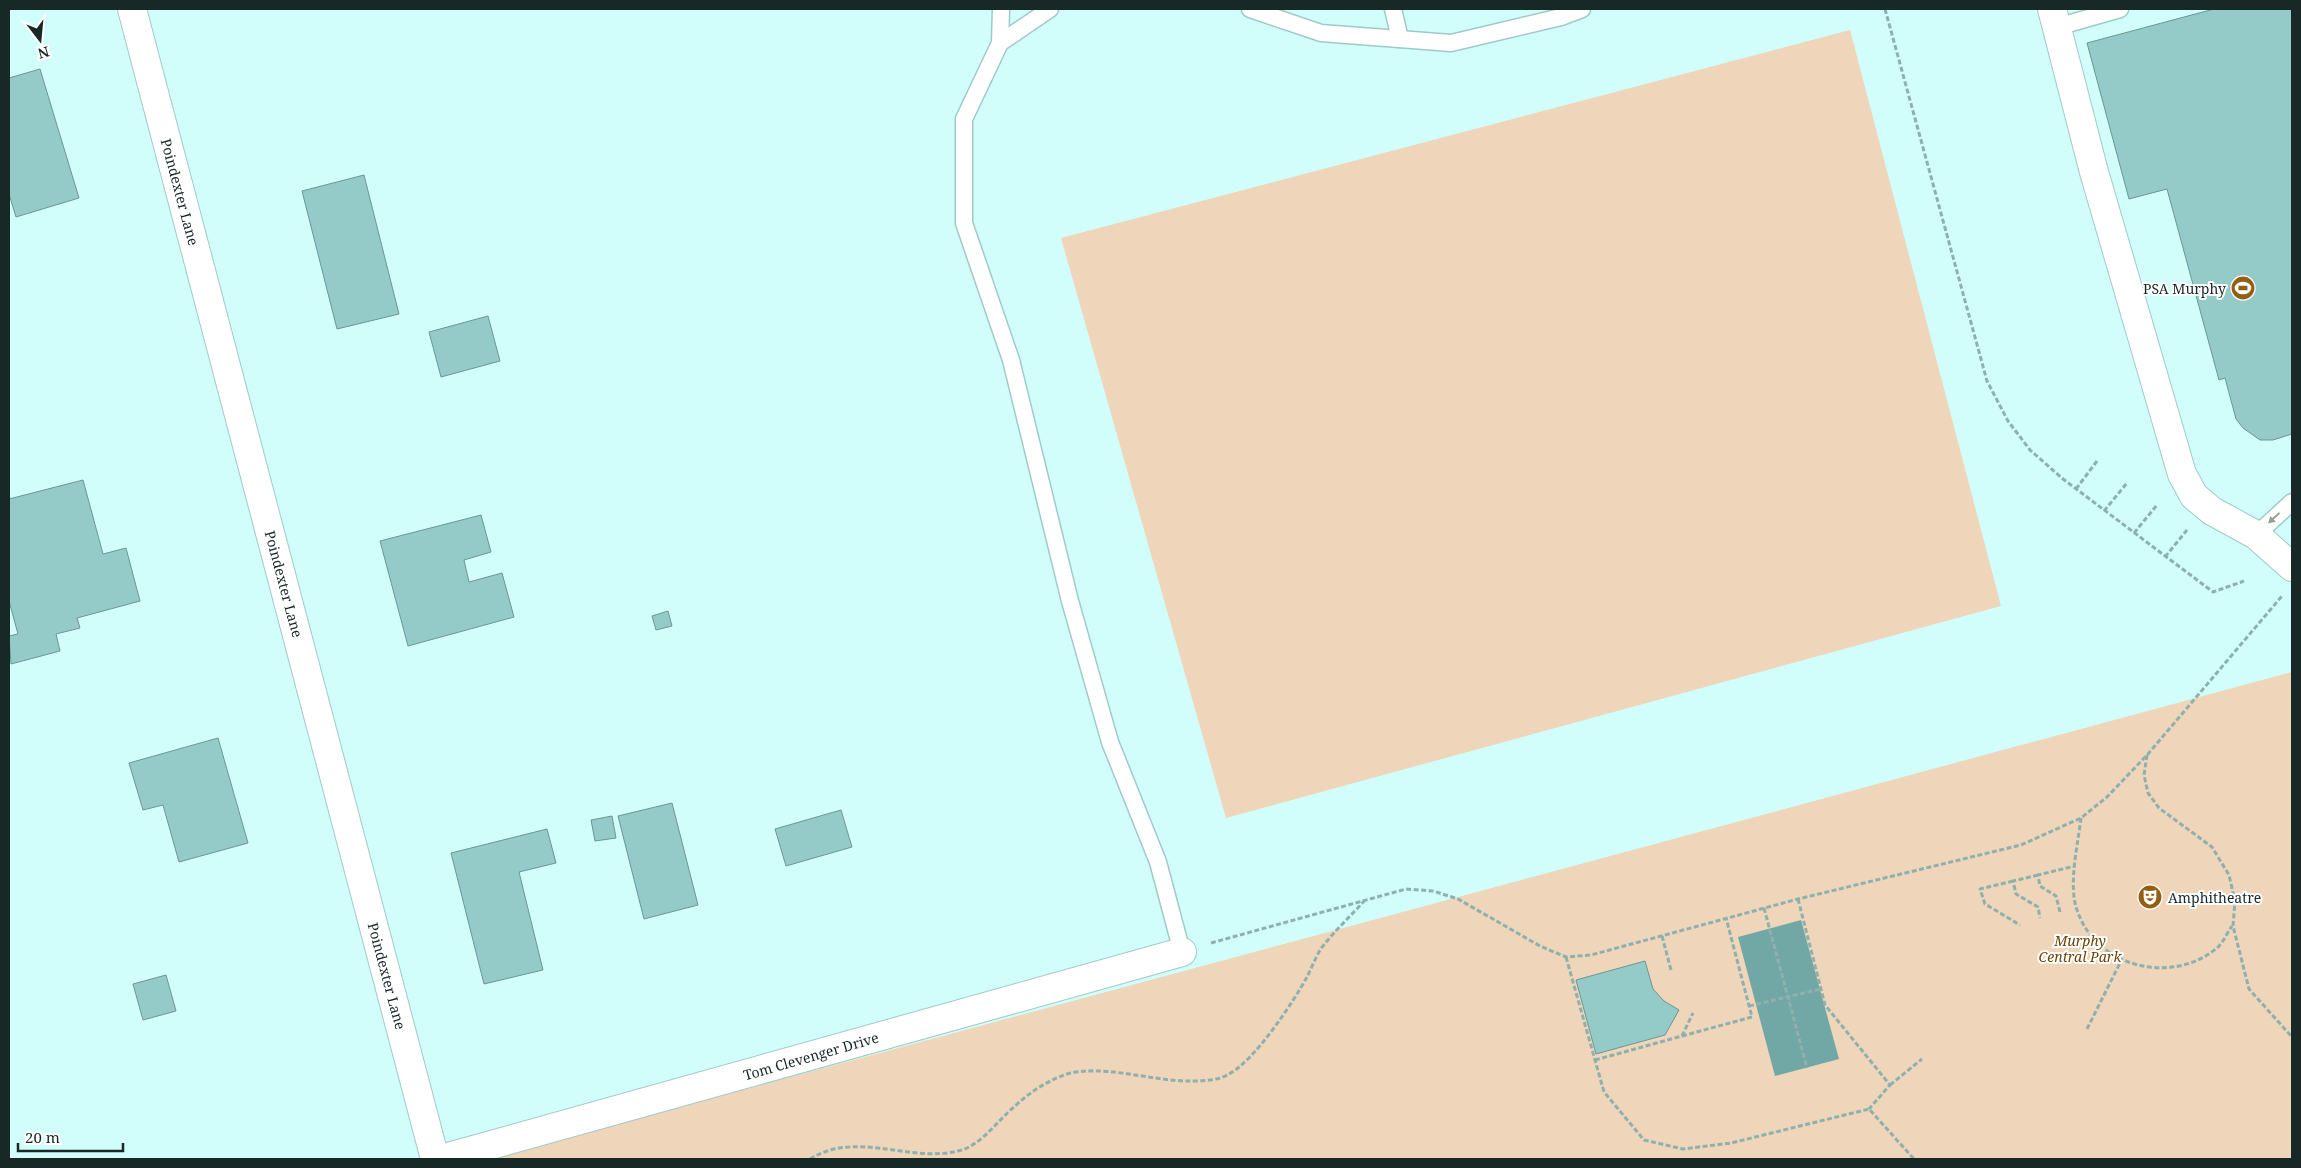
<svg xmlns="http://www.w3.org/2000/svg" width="2301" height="1168" font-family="'Noto Serif',serif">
<rect width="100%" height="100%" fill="#d1fefb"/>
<g fill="#efd5b9">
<path d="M1850 30 2001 606 1226 818 1061 238Z"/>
<path d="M2292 672V1159H487Z"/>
</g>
<path fill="#71a8a5" d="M1801 920 1839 1059 1775 1076 1738 937Z"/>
<g fill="#94cbc8" stroke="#6c9693">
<path d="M2214 9H2292V434L2273 440H2260L2243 428 2236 419 2225 378 2219 380 2167 189 2129 199 2087 43Z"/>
<path d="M40 69 79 198 16 217 9 194V78Z"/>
<path d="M364 175 399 314 337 329 302 191Z"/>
<path d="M488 316 500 361 441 377 429 332Z"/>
<path d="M83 480 103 554 126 548 140 601 77 618 80 628 56 634 60 651 11 664 9 636 18 634 9 601V499Z"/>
<path d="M481 515 491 552 464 560 469 582 502 573 514 617 408 646 380 541Z"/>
<path d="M668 611 672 626 656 630 652 616Z"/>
<path d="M218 738 248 843 179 862 163 805 143 810 129 763Z"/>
<path d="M672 803 698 905 644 919 618 816Z"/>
<path d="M841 810 852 847 786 866 775 829Z"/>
<path d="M612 816 616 838 595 841 591 820Z"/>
<path d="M547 829 556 863 519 872 543 970 484 984 451 853Z"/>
<path d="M1645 961 1653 989 1664 1001 1679 1010 1665 1035 1596 1054 1576 980Z"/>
<path d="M166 975 176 1011 143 1020 133 984Z"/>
</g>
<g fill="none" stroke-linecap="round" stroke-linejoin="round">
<defs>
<g id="service">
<path d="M1001 9 1000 43 964 119V223L1011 360 1070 601 1110 742 1158 862 1182 952"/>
<path d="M1250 9 1321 33 1451 43 1561 17 1582 9"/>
<path d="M1393 9 1400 39"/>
<path d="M2057 27 2120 9"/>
<path d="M1000 43 1050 9"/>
<path d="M2256 535 2292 502"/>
</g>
<g id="minor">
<path d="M132 9 435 1159"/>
<path d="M2052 9 2094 172 2182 474 2194 496 2212 511 2256 535 2292 567"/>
<path d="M441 1159 1182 952"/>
</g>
</defs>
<use href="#service" stroke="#9fcac7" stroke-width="19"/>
<use href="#minor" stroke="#9fcac7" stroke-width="30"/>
<g stroke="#8eb1ae" stroke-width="3" stroke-dasharray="5 2.5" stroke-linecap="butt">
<path d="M1885 9 1987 381 2008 421 2030 450 2063 479 2213 592 2244 581"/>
<path d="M2076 489 2097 461"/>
<path d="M2104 511 2127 483"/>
<path d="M2134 533 2157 505"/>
<path d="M2165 557 2187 530"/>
<path d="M2147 755 2144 775 2148 793 2159 808 2212 847 2229 875 2235 901 2233 926 2249 989 2292 1037"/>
<path d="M2081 818C2078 844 2068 885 2077 910 2096 967 2171 986 2217 948 2223 943 2227 933 2232 926"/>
<path d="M2038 875 2013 881 2016 894 2038 907 2040 918"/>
<path d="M2013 881 1980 889 1985 904 2020 925"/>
<path d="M1798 899 1825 1005 1890 1085 1869 1109"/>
<path d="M1764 908 1807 1068"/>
<path d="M2060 912 2056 896 2040 886 2038 875 2075 866"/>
<path d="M1662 936 1671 970"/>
<path d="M1211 943 1406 889 1433 891 1458 899 1540 946 1566 957 1591 955 1798 899 2021 845 2081 818 2107 797 2148 754 2282 596"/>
<path d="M1566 957 1604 1092 1644 1140 1683 1149 1731 1143 1869 1109 1914 1159"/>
<path d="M1749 1006 1821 989"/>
<path d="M2087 1029 2122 959"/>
<path d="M1682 1036 1752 1017 1726 918"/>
<path d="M1595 1060 1682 1036 1693 1013"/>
<path d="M1890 1085 1922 1059"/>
<path d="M810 1159C857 1130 908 1163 958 1151 981 1146 997 1121 1014 1107 1029 1093 1045 1082 1064 1075 1098 1063 1152 1081 1188 1081 1201 1081 1218 1081 1229 1074 1255 1060 1292 1004 1307 977 1311 969 1315 959 1320 950 1333 932 1351 916 1366 899"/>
</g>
<use href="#service" stroke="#fff" stroke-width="16"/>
<use href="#minor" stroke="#fff" stroke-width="28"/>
</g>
<defs><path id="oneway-solid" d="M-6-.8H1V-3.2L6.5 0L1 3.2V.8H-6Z" transform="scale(1.25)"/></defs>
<use fill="#979e9e" href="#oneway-solid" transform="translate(2274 518) rotate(137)"/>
<defs>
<symbol id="stadium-disc" viewBox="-11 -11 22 22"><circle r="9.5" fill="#935f13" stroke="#fff"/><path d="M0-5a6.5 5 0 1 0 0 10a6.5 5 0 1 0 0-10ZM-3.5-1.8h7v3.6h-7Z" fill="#fff"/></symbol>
<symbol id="theatre-disc" viewBox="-11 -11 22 22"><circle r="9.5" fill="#935f13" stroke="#fff"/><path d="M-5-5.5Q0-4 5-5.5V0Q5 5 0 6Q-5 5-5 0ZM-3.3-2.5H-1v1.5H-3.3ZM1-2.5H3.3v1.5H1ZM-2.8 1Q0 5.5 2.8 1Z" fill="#fff"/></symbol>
</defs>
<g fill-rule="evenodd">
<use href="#stadium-disc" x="2229" y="274" width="28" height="28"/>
<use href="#theatre-disc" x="2136" y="883" width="28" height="28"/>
</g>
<g text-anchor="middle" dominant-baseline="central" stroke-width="4" stroke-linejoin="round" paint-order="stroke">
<g font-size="14" fill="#172827" stroke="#fff">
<text transform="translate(180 192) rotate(75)">Poindexter Lane</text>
<text transform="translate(284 584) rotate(75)">Poindexter Lane</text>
<text transform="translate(387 976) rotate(75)">Poindexter Lane</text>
<text transform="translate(811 1056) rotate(-16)">Tom Clevenger Drive</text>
</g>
<g font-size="14" fill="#172827" stroke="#fff" text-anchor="end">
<text x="2226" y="288">PSA Murphy</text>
<text x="2168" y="897" text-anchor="start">Amphitheatre</text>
</g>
<g font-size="14" font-style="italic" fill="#6b4306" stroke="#fff">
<text x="2080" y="940">Murphy<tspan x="2080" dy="16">Central Park</tspan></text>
</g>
</g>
<rect width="2301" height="1168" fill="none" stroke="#172827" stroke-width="20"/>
<g transform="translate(40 40) rotate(164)" stroke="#ffffff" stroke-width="4" paint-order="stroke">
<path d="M0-4L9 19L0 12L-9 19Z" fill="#172827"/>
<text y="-8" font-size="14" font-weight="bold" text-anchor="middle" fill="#172827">N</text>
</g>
<path d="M18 1143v8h105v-8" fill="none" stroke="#172827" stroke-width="2.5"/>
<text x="25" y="1143" font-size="15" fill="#172827" stroke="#ffffff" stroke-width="4" paint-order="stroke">20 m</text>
</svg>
